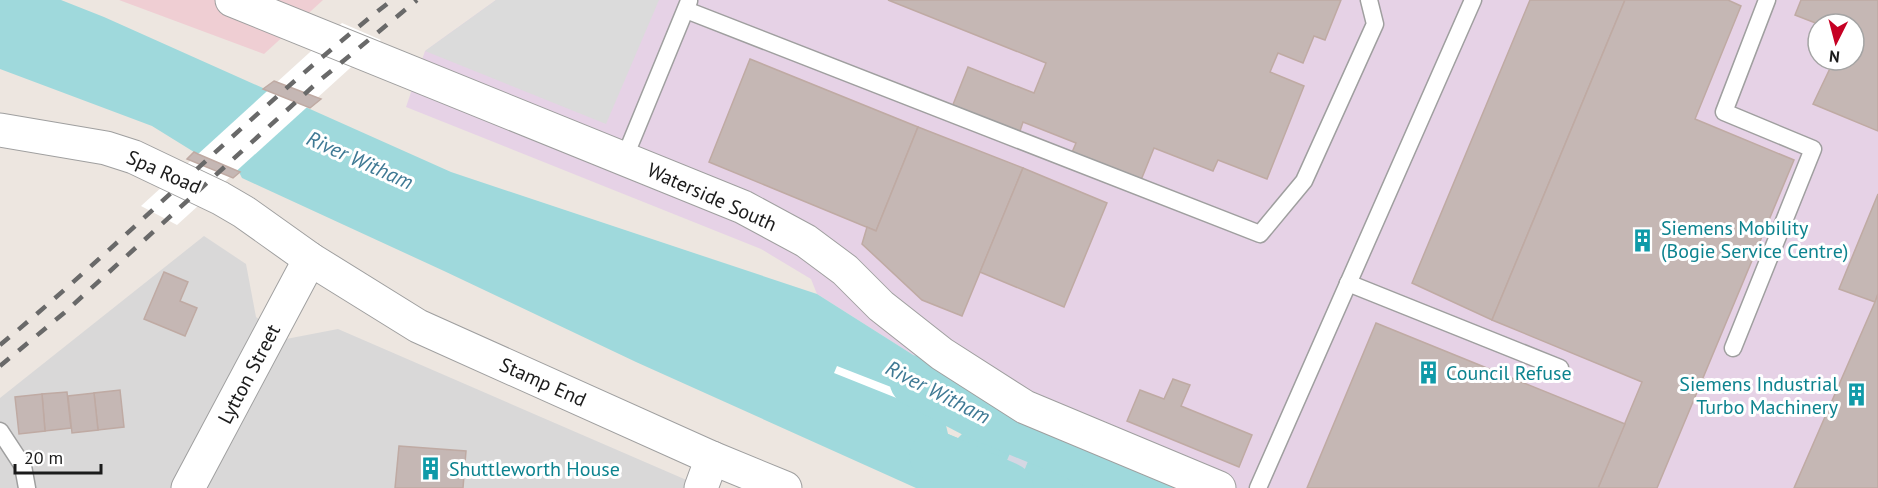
<svg xmlns="http://www.w3.org/2000/svg" width="1878" height="488" font-family="'PT Sans',sans-serif">
<rect width="100%" height="100%" fill="#ede6e0"/>
<path fill="#d9d8d8" d="M204 236 246 264 256 317 286 339 338 329 705 488H0V398Z"/>
<path fill="#efced3" d="M119 0H323L264 54Z"/>
<path fill="#e6d2e6" fill-rule="evenodd" d="M496 0H1878V488H1197L1069 438 989 404V402L978 397 975 398 963 394 955 389 948 377 817 294 811 279 761 249 406 107 425 51ZM1818 24H1854V60H1818Z"/>
<path fill="#dbdbdb" d="M496 0H659L606 124 425 51Z"/>
<path fill="#d5d7e3" d="M1012 449 1030 456 1017 488H995Z"/>
<g fill="#9fd9dc">
<path d="M0 0H61L104 17 451 172 817 294 948 377 955 389 975 398 976 413 966 421 938 409H934V416L945 421 948 434 958 438 966 430 1012 449 995 488H916L636 362 444 271 242 178 239 172 194 152 152 126 0 69Z"/>
<path d="M978 397 1013 414 1088 444 1078 467 981 427 968 423 980 414Z"/>
<path d="M1091 445 1197 488H1017L1030 456 1101 486 1104 484 1105 481 1103 477 1082 468Z"/>
</g>
<g fill="#fff">
<path d="M342 23 381 40 177 225 141 206Z"/>
<path d="M837 366 927 401 924 409 834 373Z"/>
</g>
<g fill="none" stroke-linecap="round" stroke-linejoin="round">
<g stroke="#9fd9dc" stroke-width="51">
<path d="M915 381 976 413 1156 488"/>
<path d="M935 456 1008 488"/>
</g>
</g>
<g fill="#c5b7b4" stroke="#bfaaa3" stroke-width="1.5">
<path d="M888 0H1341L1325 40 1314 36 1303 63 1278 53 1270 72 1304 86 1267 179 1218 160 1213 171 1154 148 1139 185 1070 157 1076 143 1023 122 1019 134 952 107 968 67 1034 93 1046 63Z"/>
<path d="M1530 0H1625L1492 320 1412 283Z"/>
<path d="M1625 0H1728L1741 6 1695 119 1794 160 1657 488H1598L1642 382 1492 320Z"/>
<path d="M1801 0H1878V131L1813 104 1834 60H1854V24H1818L1795 15Z"/>
<path d="M750 59 918 127 876 231 709 162Z"/>
<path d="M274 81 321 99 310 108 263 89Z"/>
<path d="M918 127 1023 168 962 316 922 300 862 244 867 227 876 231Z"/>
<path d="M194 152 198 154 240 172 233 178 187 159Z"/>
<path d="M1023 168 1107 203 1064 307 980 272Z"/>
<path d="M1878 194V294L1875 302 1839 289Z"/>
<path d="M164 272 188 282 180 301 197 308 185 336 144 319Z"/>
<path d="M1878 294V488H1794L1875 302Z"/>
<path d="M1376 323 1625 424 1598 488H1307Z"/>
<path d="M1173 379 1190 385 1181 406 1252 435 1239 467 1127 421 1140 390 1164 399Z"/>
<path d="M120 390 124 427 98 430 94 393Z"/>
<path d="M67 392 71 428 45 431 42 394Z"/>
<path d="M94 393 98 430 72 433 68 396Z"/>
<path d="M42 394 45 431 19 434 15 397Z"/>
<path d="M399 446 466 451 463 488H395Z"/>
</g>
<g fill="none" stroke-linecap="round" stroke-linejoin="round">
<defs>
<g id="lane">
<path d="M686 10 1260 234 1304 181 1375 24 1369 0"/>
<path d="M624 159 689 1"/>
<path d="M1348 283 1560 368"/>
<path d="M1733 348 1813 149 1724 112 1767 0"/>
<path d="M0 431 23 466 27 488"/>
<path d="M1258 488 1473 0"/>
</g>
<g id="street">
<path d="M232 0 743 207 806 241 845 270 881 306 942 354 1025 407 1219 488"/>
<path d="M0 130 106 148 134 157 220 198 244 212 310 259 418 326 712 458 785 488"/>
<path d="M188 488 310 259"/>
<path d="M701 488 712 458"/>
</g>
</defs>
<use href="#lane" stroke="#9f9f9f" stroke-width="19"/>
<use href="#street" stroke="#9f9f9f" stroke-width="35"/>
<use href="#lane" stroke="#fff" stroke-width="16"/>
<use href="#street" stroke="#fff" stroke-width="33"/>
<g stroke="#696969" stroke-width="4.5" stroke-dasharray="12 12" stroke-linecap="butt">
<path d="M0 345C134 234 255 107 392 0"/>
<path d="M0 366 64 313 319 81 417 0"/>
</g>
</g>
<defs>
<symbol id="building-bare" viewBox="-9 -9 18 18"><path d="M-4-6H4V6H1V3H-1V6H-4ZM-2.5-4.3h1.7v1.8h-1.7ZM.8-4.3h1.7v1.8H.8ZM-2.5-1h1.7V.8h-1.7ZM.8-1h1.7V.8H.8Z" fill="#0f9aa8" stroke="#fff" stroke-width="2.5" paint-order="stroke"/></symbol>
</defs>
<g fill-rule="evenodd">
<use href="#building-bare" x="1626" y="224" width="33" height="33"/>
<use href="#building-bare" x="1412" y="356" width="33" height="33"/>
<use href="#building-bare" x="1840" y="378" width="33" height="33"/>
<use href="#building-bare" x="414" y="452" width="33" height="33"/>
</g>
<g text-anchor="middle" dominant-baseline="central" stroke-width="6" stroke-linejoin="round" paint-order="stroke">
<g font-size="20" fill="#1b1b1b" stroke="#fff">
<text transform="translate(164 172) rotate(24)">Spa Road</text>
<text transform="translate(712 197) rotate(24)">Waterside South</text>
<text transform="translate(249 374) rotate(-62)">Lytton Street</text>
<text transform="translate(543 382) rotate(24)">Stamp End</text>
</g>
<g font-size="20" fill="#0d838f" stroke="#fff" text-anchor="start">
<text x="1661" y="228">Siemens Mobility<tspan x="1661" dy="23">(Bogie Service Centre)</tspan></text>
<text x="1446" y="373">Council Refuse</text>
<text x="1838" y="384" text-anchor="end">Siemens Industrial<tspan x="1838" dy="23">Turbo Machinery</tspan></text>
<text x="449" y="469">Shuttleworth House</text>
</g>
<g font-size="21" font-style="italic" fill="#3f7994" stroke="#fff">
<text transform="translate(360 160) rotate(24)">River Witham</text>
<text transform="translate(938 392) rotate(27)">River Witham</text>
</g>
</g>
<g transform="translate(1836 42) rotate(186)"><circle r="28" fill="#ffffff" stroke="#a4a4a4" stroke-width="1.5"/>
<path d="M0-4.5L10 22L0 15L-10 22Z" fill="#c60024"/>
<text y="-9" font-size="16" font-weight="bold" text-anchor="middle" fill="#1b1b1b">N</text>
</g>
<path d="M15 464v9h86v-9" fill="none" stroke="#1b1b1b" stroke-width="3"/>
<text x="24" y="464" font-size="18" fill="#1b1b1b" stroke="#ffffff" stroke-width="4.5" paint-order="stroke">20 m</text>
</svg>
